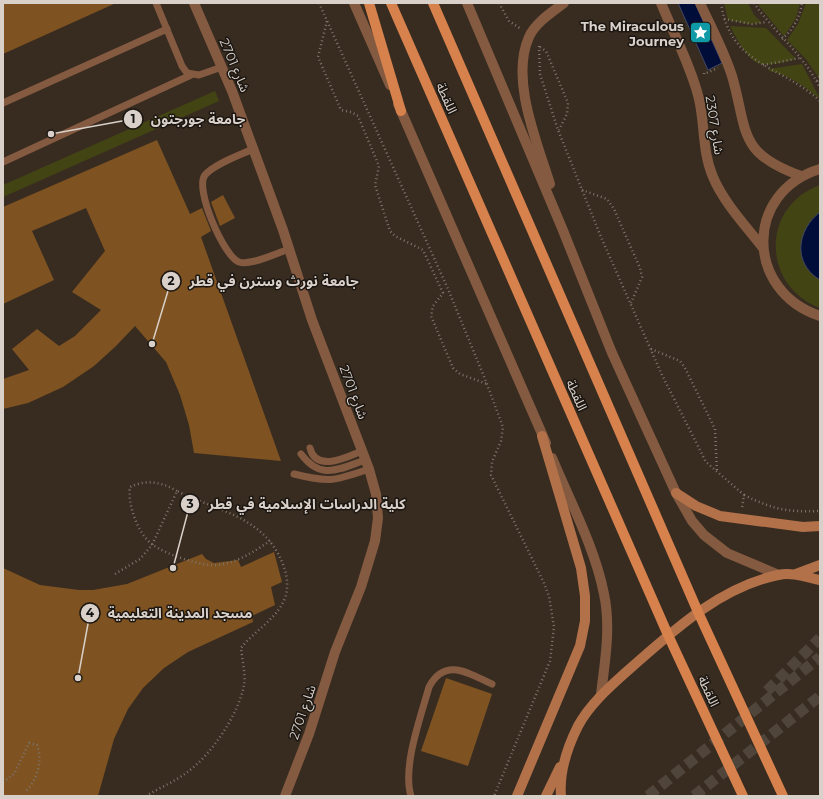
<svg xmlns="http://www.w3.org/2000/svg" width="823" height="799" font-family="Montserrat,'Noto Sans Arabic',sans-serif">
<rect width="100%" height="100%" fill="#382c21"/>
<g fill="#434414">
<path d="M724 3H748L754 15 762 23 748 24 728 20Z"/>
<path d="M759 3H800L796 18 785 35H783L759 6Z"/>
<path d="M806 3H820L819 78 805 58 787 40 798 24Z"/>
<path d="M730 26 766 28 796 59C785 62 772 66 761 64 749 63 735 36 730 26Z"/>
<path d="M802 64 820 99C804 86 790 75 769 71V69Z"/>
<path d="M215 91 219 101 3 197V185Z"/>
<path d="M820 185V212L812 219 803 259 808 269 820 280V308C762 286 760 207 820 185Z"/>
</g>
<g fill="#000d38" stroke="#414864">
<path d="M678 3H695L722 63 708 70Z"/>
<path d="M820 212V280C792 263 797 230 820 212Z"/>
</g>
<g fill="#7e5221">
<path d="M3 3H116L3 54Z"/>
<path d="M157 140 190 214 202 208 211 231 201 237 281 461 194 453 189 425 180 395 166 362 135 326 116 346 94 366 63 387 28 403 3 409V379L29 370 12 349 37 329 59 346 75 336 101 310 72 292 105 251 86 208 32 231 54 280 3 304V207Z"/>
<path d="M223 195 235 218 220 226 211 202Z"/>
<path d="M274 552 282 582 271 587 275 605 252 616 253 622 188 652 164 668 143 688 128 709 114 739 98 796H3V568L40 585 79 590H93L127 584 202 554 206 559 214 563 238 560 241 567Z"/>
<path d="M446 678 492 694 468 766 421 751Z"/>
</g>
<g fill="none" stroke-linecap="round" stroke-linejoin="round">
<g stroke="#50453a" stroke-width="11" stroke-dasharray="11 5.5" stroke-linecap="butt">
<path d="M767 691 820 638"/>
<path d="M648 796 820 657"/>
<path d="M694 796 820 696"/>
</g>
<g stroke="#7f756c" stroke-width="2.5" stroke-dasharray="1 3" stroke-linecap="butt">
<path d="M319 3 448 289 487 384 503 427 501 441 492 462 491 475 543 581 549 596 554 627 550 661 494 796"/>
<path d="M499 3 509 21 521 29"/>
<path d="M721 3C730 66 781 65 820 101"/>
<path d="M754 3C774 32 804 55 820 88"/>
<path d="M724 19 752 24 767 22"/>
<path d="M327 21 318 57 341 110 351 112 358 116 379 166 375 185 390 231 395 236 423 250 443 293 433 306 431 316 453 368 460 374 487 384"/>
<path d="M782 39C793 30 800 17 802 3"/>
<path d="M539 46 540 74 558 130 601 237 662 375 706 462 744 495 742 508"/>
<path d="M540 47 546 51 568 103 567 114 559 130"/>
<path d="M763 65 800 58"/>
<path d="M704 73V74L718 68"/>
<path d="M817 81 820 76"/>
<path d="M582 190 607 199 614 209 640 268 642 277 631 303"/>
<path d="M651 349 680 361 685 368 715 429 717 472"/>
<path d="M177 491C162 482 146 479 130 487 127 503 138 535 153 545 166 554 195 564 211 565 233 566 253 552 270 541"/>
<path d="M744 495C775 510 786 512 820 511"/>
<path d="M115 574 140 559 152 545 177 491C217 511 263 516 282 562 287 573 289 587 285 598 277 619 254 631 241 648 242 659 246 676 244 685 239 714 210 757 186 773 174 782 159 788 146 796"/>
<path d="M3 782 14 774 29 743 37 745C43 761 37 781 25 792"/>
</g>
<g stroke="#845a41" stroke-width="7">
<path d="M156 3 182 66 187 73 199 75 222 67"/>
<path d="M3 103 167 29"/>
<path d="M253 149C240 155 214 164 205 175 194 188 224 257 239 262 250 266 278 253 289 249"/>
<path d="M3 162 191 75"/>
<path d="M310 448C316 473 347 457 362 451"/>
<path d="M301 454C321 481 339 469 365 460"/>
<path d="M294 474C330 483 334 481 369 469"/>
<path d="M411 796C402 767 421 716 429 687 445 657 468 673 492 684"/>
</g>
<g stroke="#845a41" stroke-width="10">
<path d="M194 3 232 91 283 230 312 320 369 469 376 494 378 518 375 541 361 587 335 652 309 734 285 796"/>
<path d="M354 3 390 85"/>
<path d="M467 3 562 228 612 353 676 493 692 521 704 535 727 553 779 575"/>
<path d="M661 3C673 32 692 69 699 99 705 125 702 151 713 177 724 203 746 226 763 248"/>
<path d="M700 3C711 27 724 51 732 76 748 131 737 153 801 176"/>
<path d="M398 104 546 443"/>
<path d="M820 169C744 192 745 291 820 316"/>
<path d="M550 184C537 142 510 79 529 37 535 23 552 12 564 3"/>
<path d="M552 458C570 501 595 548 604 594 611 627 605 661 601 694"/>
</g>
<g stroke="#b27149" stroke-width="10">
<path d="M676 493 696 506 720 516 803 527 820 526"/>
<path d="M796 574 820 565"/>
<path d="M517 796 580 646 585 621V596L581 568 542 436"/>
<path d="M546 796 560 767"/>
<path d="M561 796C559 772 567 748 578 726 591 702 613 684 633 666 675 629 721 587 778 575 792 572 806 577 820 580"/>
</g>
<g stroke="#d7824d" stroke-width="10">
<path d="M369 3 401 111"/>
<path d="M391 3 668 635 743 796"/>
<path d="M433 3 698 612 783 796"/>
</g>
</g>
<defs>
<symbol id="sight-square" viewBox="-11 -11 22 22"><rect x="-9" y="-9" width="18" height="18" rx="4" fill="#0f9aa8" stroke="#1b1611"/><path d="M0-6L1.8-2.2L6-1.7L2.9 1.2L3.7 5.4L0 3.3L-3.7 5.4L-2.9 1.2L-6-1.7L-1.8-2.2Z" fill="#fff"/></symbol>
</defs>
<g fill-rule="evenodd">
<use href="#sight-square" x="688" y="20" width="25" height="25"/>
</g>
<g text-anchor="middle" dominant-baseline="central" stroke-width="3" stroke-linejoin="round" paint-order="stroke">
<g font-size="13" font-weight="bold" fill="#d8d0c9" stroke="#1b1611" text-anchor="end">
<text x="684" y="26">The Miraculous<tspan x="684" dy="15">Journey</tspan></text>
</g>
<g font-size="13" fill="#d8d0c9" stroke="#1b1611">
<text transform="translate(235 65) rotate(67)">شارع 2701</text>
<text transform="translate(447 98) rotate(66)">اللقطة</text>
<text transform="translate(715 125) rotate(81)">شارع 2307</text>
<text transform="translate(354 392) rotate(69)">شارع 2701</text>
<text transform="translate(577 395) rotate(66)">اللقطة</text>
<text transform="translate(709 691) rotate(65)">اللقطة</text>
<text transform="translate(302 712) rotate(-71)">شارع 2701</text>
</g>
</g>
<path fill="none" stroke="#d8d0c9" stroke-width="1.5" d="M51 134L133 119M152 344L171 281M173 568L190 504M78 678L90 613"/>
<g fill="#d8d0c9" stroke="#1b1611" stroke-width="1.5">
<circle cx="51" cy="134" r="4"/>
<circle cx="152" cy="344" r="4"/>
<circle cx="173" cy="568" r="4"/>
<circle cx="78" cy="678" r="4"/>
<circle cx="133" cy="119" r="10"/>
<circle cx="171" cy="281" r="10"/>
<circle cx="190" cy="504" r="10"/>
<circle cx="90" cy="613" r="10"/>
</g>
<g font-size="12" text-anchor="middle" font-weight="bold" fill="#111">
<text x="133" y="123">1</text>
<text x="171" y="285">2</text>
<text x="190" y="508">3</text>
<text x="90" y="617">4</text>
</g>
<g font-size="14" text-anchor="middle" font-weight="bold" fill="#d8d0c9" stroke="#1b1611" stroke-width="3" stroke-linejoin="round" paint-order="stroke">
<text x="198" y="124">جامعة جورجتون</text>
<text x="274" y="286">جامعة نورث وسترن في قطر</text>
<text x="307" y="509">كلية الدراسات الإسلامية في قطر</text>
<text x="180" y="618">مسجد المدينة التعليمية</text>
</g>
<rect width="823" height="799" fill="none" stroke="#d8d0c9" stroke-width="8"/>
</svg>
